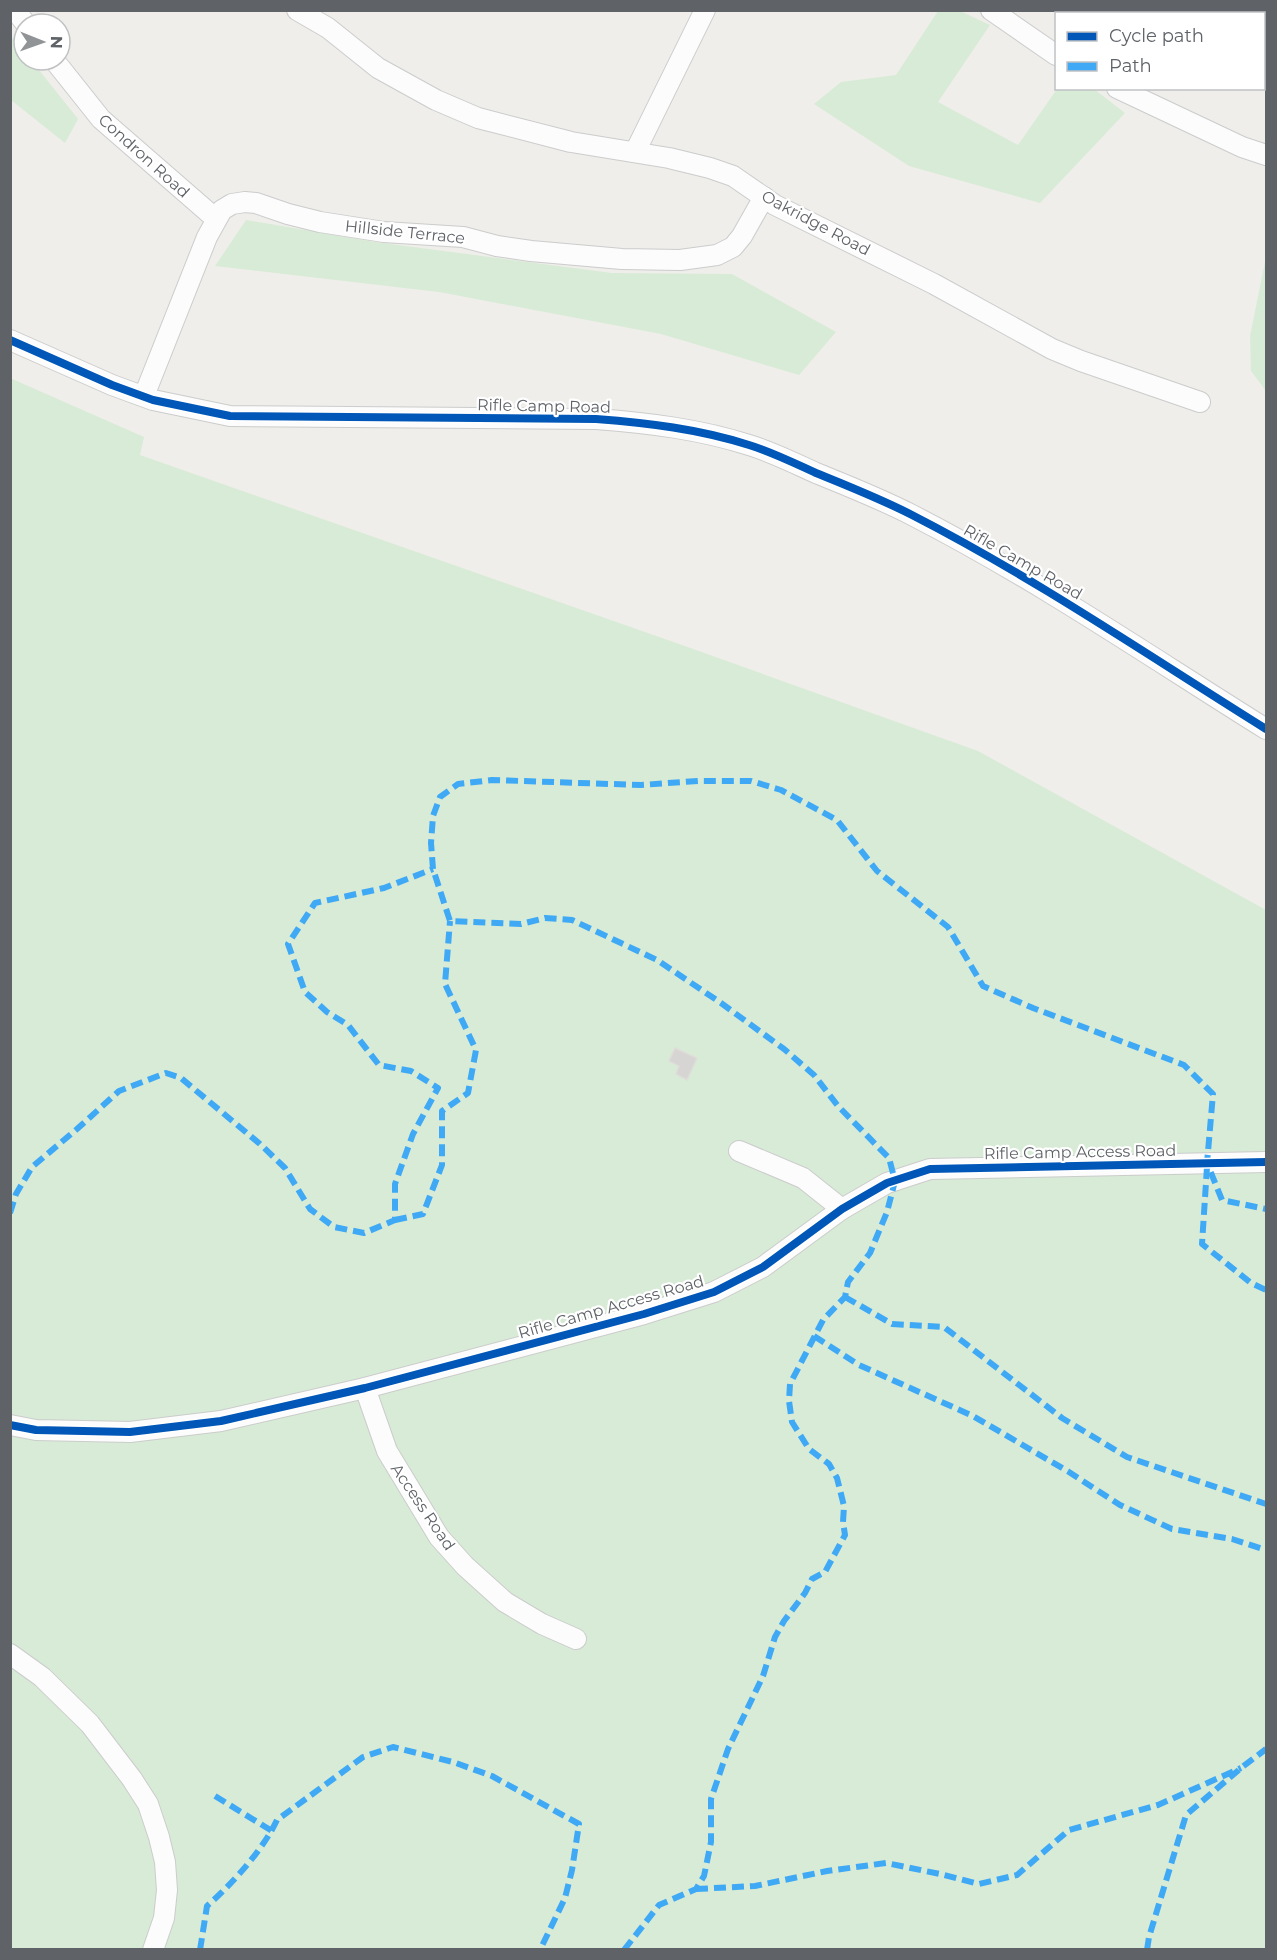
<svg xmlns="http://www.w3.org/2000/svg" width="1277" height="1960" font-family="Montserrat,sans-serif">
<rect width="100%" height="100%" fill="#efeeea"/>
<g fill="#d8ebd6">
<path d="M960 11 990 25 938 102 1018 145 1057 89H1094L1125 113 1040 203 909 166 814 104 841 82 896 75 938 11Z"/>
<path d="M10 35 24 52V60H31L78 119 65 143 11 100Z"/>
<path d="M246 220 375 242 612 273 732 274 836 332 799 375 661 334 439 292 215 266Z"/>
<path d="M1266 257V391L1251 371 1250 336Z"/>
<path d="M10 378 144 437 140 455 682 645 978 751 1266 910V1949H11Z"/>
</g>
<path fill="#d6d5d3" stroke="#deddd9" stroke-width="1.5" d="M675 1048 697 1058 687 1080 676 1074 679 1066 669 1061Z"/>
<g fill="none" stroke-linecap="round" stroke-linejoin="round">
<defs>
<g id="minor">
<path d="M15 10 26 24"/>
<path d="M297 10 328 28 378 68 436 100 478 118 571 142 669 158 710 168 733 176 775 205 934 284 1052 349 1081 361 1200 402"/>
<path d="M991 10 1056 55"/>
<path d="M54 60 101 119 216 219"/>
<path d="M1117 88 1242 147 1266 155"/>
<path d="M635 152 705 10"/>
<path d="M10 340 112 385 153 400 230 416 596 419C648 423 699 429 749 445 772 452 794 463 816 473 848 486 881 499 912 515 1035 578 1149 656 1266 729"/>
<path d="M144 396 207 237 222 210 232 204 245 202 256 203 288 214 320 222 384 232 463 237 497 246 531 251 622 259 680 260 717 255 733 247 742 236 764 197"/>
<path d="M739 1151 803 1178 842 1209"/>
<path d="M365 1388 387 1451 439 1537 465 1566 505 1602 542 1624 576 1639"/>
<path d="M10 1425 36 1430 130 1432 221 1421 365 1388 644 1314 714 1292 763 1267 842 1209 887 1183 930 1169 1266 1162"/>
<path d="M10 1654 42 1677 90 1724 132 1779 148 1804 159 1837 165 1862 167 1890 164 1918 153 1950"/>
</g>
</defs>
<use href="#minor" stroke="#cbcccc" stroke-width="22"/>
<use href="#minor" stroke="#fdfcfc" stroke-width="20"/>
<g stroke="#3fa9f5" stroke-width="6" stroke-dasharray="12 6" stroke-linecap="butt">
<path d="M1207 1167 1202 1244 1251 1283 1266 1290"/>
<path d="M10 1213 16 1194 32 1167 77 1129 119 1091 166 1073 181 1078 260 1144 285 1168 310 1209 334 1227 364 1233 395 1220V1184L413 1134 438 1088 411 1071 379 1065 348 1025 327 1012 305 992 288 944 315 903 384 888 433 869"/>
<path d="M395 1220 423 1214 442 1165V1111L468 1093 476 1050 445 984 450 921"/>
<path d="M845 1297 892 1324 944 1327 1062 1418 1127 1457 1266 1504"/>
<path d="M814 1336 859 1365 973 1416 1069 1472 1120 1505 1172 1529 1232 1539 1266 1550"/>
<path d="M215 1796 272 1831"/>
<path d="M696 1889 755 1886 827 1871 886 1863 940 1874 979 1884 1017 1875 1069 1830 1158 1805 1241 1768"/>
<path d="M200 1950 207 1906C232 1884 263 1850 277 1820L363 1757 393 1747 453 1762 492 1776 579 1824 572 1870 565 1898 540 1950"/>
<path d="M624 1950 659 1905 696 1889 704 1876 711 1842V1799L728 1749 763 1676 775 1637 784 1621 805 1593 812 1579 825 1572 845 1535 843 1522 844 1506 837 1478 829 1464 809 1449 792 1422 789 1401 790 1384 823 1320 845 1297 848 1282 870 1253 887 1212 895 1181 889 1158 838 1106 814 1075 784 1049 721 1003 657 960 572 920 545 918 521 924 450 921 433 869 431 843 433 816 440 797 458 784 492 780 641 785 698 781H751L781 790 837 820 877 871 948 927 983 986 1033 1008 1184 1065 1213 1094 1207 1163 1222 1200 1266 1209"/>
<path d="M1147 1950 1149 1937 1186 1815 1241 1768 1266 1749"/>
</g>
<defs>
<g id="cycleway">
<path d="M10 340 112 385 153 400 230 416 596 419C648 423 699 429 749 445 772 452 794 463 816 473 848 486 881 499 912 515 1035 578 1149 656 1266 729"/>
<path d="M10 1425 36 1430 130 1432 221 1421 365 1388 644 1314 714 1292 763 1267 842 1209 887 1183 930 1169 1266 1162"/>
</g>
</defs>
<use href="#cycleway" stroke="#fff" stroke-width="11"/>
<use href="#cycleway" stroke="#0057b8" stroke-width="8"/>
</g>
<g text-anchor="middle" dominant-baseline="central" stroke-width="4.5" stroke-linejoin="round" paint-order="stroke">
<g font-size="16" fill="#5f6368" stroke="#fff">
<text transform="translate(144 156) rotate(42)">Condron Road</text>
<text transform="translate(816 223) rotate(28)">Oakridge Road</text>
<text transform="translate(405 232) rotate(6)">Hillside Terrace</text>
<text transform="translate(544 406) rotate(1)">Rifle Camp Road</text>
<text transform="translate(1023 562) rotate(30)">Rifle Camp Road</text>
<text transform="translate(1080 1152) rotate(-1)">Rifle Camp Access Road</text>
<text transform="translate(611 1307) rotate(-16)">Rifle Camp Access Road</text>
<text transform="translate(423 1507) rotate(56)">Access Road</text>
</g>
</g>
<rect width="1277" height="1960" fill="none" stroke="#5f6368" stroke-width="24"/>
<rect x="1055" y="12" width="210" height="78" fill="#ffffff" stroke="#bfc1c3" stroke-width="1.5"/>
<rect x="1067" y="32" width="30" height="9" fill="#0057b8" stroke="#bfc1c3" stroke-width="1.5"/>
<text x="1109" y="42" font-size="18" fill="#5f6368">Cycle path</text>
<rect x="1067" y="62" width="30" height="9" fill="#3fa9f5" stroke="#bfc1c3" stroke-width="1.5"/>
<text x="1109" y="72" font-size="18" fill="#5f6368">Path</text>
<g transform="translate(42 42) rotate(91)"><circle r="28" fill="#ffffff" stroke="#bfc1c3" stroke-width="1.5"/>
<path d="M0-4.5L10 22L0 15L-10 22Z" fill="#919496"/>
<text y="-9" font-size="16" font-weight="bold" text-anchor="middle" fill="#5f6368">N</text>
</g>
</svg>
